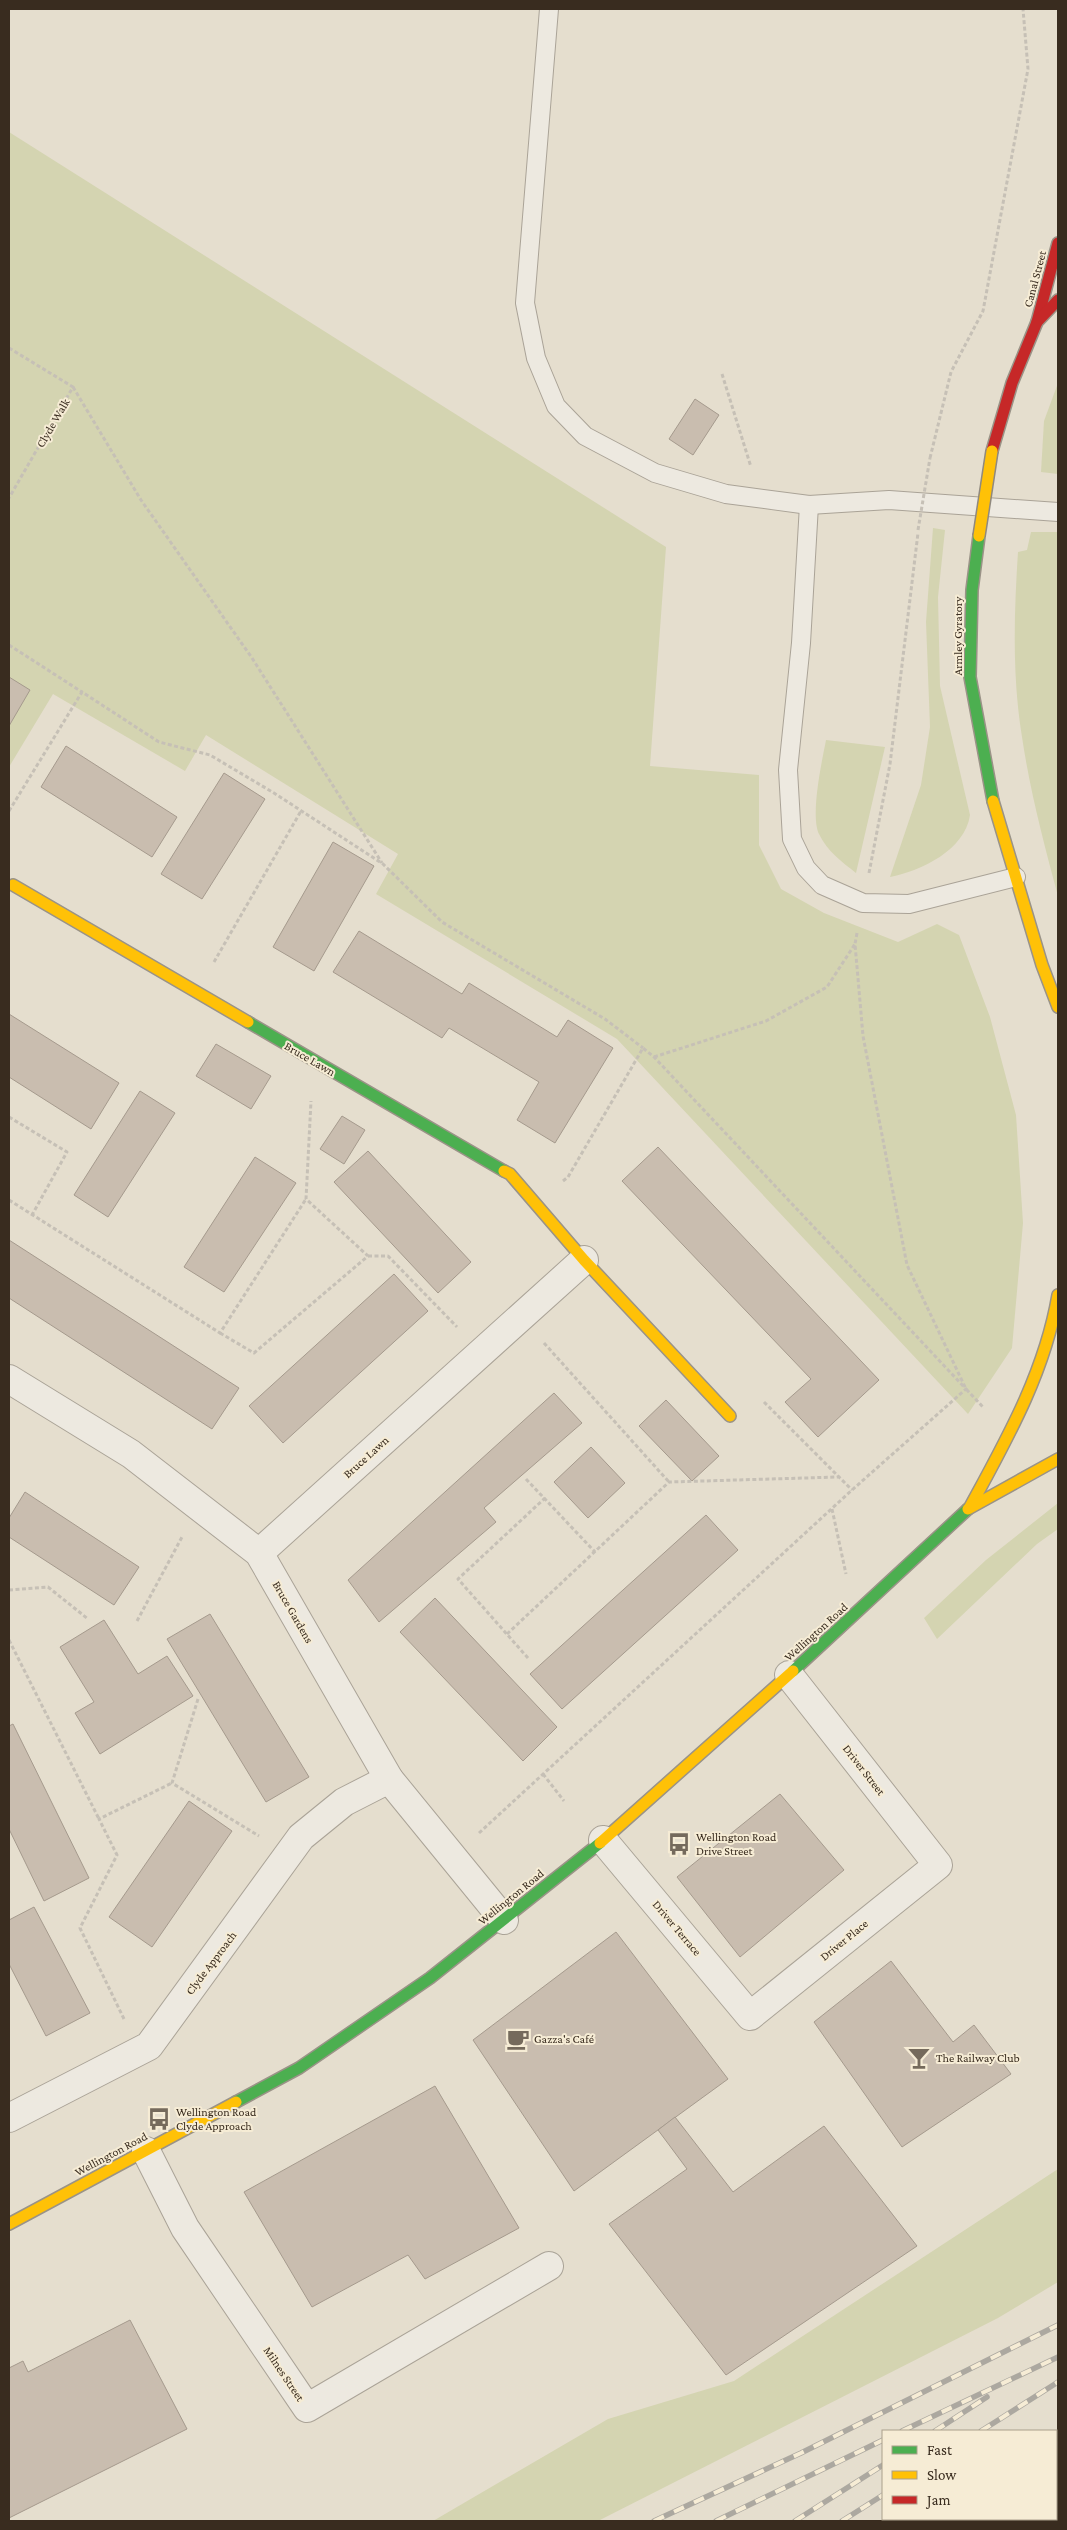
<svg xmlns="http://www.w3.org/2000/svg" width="1067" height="2530" font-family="'Crimson Pro',serif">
<rect width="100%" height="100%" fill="#e5dece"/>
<g fill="#d4d4b1">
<path d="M9 132 666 547 650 766 759 775V845L781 889 824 913 898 942 937 924 959 935 990 1017 1016 1115 1023 1223 1012 1348 968 1414 617 1039 376 894 398 854 206 735 185 771 53 694 9 767Z"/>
<path d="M1058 383V474L1041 472 1044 421Z"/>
<path d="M933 528 945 530 938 597 940 686 970 815C965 850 921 871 890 877L921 785 930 727 926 622Z"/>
<path d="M1031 532H1058V896C1044 844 1030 791 1022 737 1012 676 1014 613 1018 552L1027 550Z"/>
<path d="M826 740 885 747 856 873C842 862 827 851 819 834 810 815 822 761 826 740Z"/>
<path d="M1058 1503V1529L1037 1544 937 1639 924 1618 986 1560Z"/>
<path d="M1058 2169V2282L998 2318 598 2521H433L608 2419 734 2381Z"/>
</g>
<g fill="#c9bdaf" stroke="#a59a8d">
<path d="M695 399 719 415 693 455 669 439Z"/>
<path d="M9 677 30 690 9 726Z"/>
<path d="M66 746 177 817 152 857 41 787Z"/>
<path d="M224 773 265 799 202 899 161 874Z"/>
<path d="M333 842 374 866 314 971 273 947Z"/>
<path d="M359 931 462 994 469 983 557 1037 568 1020 613 1048 555 1143 517 1120 539 1082 449 1028 442 1038 333 972Z"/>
<path d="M9 1014 119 1083 91 1129 9 1077Z"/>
<path d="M216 1044 271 1076 251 1109 196 1076Z"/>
<path d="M140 1091 175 1113 108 1217 74 1195Z"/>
<path d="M342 1116 365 1130 344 1164 320 1149Z"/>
<path d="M658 1147 879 1380 818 1437 785 1402 811 1379 622 1181Z"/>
<path d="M368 1151 471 1262 438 1293 334 1182Z"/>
<path d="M255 1157 296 1183 224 1292 184 1267Z"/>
<path d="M9 1240 239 1388 212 1429 9 1298Z"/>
<path d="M394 1274 428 1311 283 1443 249 1406Z"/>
<path d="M554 1393 582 1423 484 1508 496 1522 379 1622 348 1580Z"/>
<path d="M666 1400 719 1456 692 1481 639 1426Z"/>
<path d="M591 1447 625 1483 588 1518 554 1482Z"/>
<path d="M25 1492 139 1567 114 1605 9 1537V1518Z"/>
<path d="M706 1515 738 1550 562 1709 530 1674Z"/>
<path d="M435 1598 557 1727 523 1761 400 1632Z"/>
<path d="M210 1614 309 1777 266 1802 167 1639Z"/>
<path d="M104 1620 138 1674 167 1656 193 1696 100 1754 75 1713 94 1702 60 1647Z"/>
<path d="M13 1724 89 1878 44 1901 9 1829V1726Z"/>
<path d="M780 1794 844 1870 740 1957 677 1877Z"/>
<path d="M189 1801 232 1831 152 1947 109 1917Z"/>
<path d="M34 1907 90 2013 46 2036 9 1964V1920Z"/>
<path d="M616 1932 728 2079 574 2191 473 2040Z"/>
<path d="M891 1961 953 2042 974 2025 1011 2074 902 2147 814 2022Z"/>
<path d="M435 2086 519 2228 425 2279 408 2255 312 2307 244 2192Z"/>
<path d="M675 2117 733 2192 824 2126 917 2246 726 2375 609 2224 687 2169 658 2130Z"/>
<path d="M130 2320 187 2429 9 2518V2368L23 2361 28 2372Z"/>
</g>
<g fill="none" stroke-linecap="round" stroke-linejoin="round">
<defs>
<g id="lane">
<path d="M549 9 525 303 536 358 556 406 585 436 655 473 726 494 809 505 889 500 1058 512"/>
<path d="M809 505 801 643 788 770 792 839 806 868 822 885 863 903 909 904 1016 877"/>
</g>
<g id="street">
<path d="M9 1379 131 1454 259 1553 389 1779 504 1920"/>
<path d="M259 1553 584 1260"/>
<path d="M603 1840 750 2016 938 1865 789 1675"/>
<path d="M9 2118 149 2046 301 1837 344 1802 389 1779"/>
<path d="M146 2151 185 2228 307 2408 549 2266"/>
</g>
<g id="fast">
<path d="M979 536 972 590 970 677 993 801"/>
<path d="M248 1022 504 1171"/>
<path d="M793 1671 968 1509"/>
<path d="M236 2102 299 2068 430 1978 600 1843"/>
</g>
<g id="slow">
<path d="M993 801 1042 965 1058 1007"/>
<path d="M13 885 248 1022"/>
<path d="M504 1171 510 1174 584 1260 730 1416"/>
<path d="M970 1507C1007 1439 1045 1372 1058 1295"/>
<path d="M968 1509 1058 1459"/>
<path d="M600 1843 793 1671"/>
<path d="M9 2224 236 2102"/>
</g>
<g id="jam">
<path d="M1037 322 1058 243"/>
<path d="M992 451 1012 383 1037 322 1058 300"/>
</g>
</defs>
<use href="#lane" stroke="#aaa397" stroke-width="20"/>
<use href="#street" stroke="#aaa397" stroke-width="30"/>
<use href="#fast" stroke="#9a9387" stroke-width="14"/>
<use href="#slow" stroke="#9a9387" stroke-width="14"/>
<use href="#jam" stroke="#9a9387" stroke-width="14"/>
<g stroke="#c6c0b6" stroke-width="3" stroke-dasharray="4 2.5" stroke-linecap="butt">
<path d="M9 348 73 387 9 498"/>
<path d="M722 374 751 467"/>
<path d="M73 387 141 500 252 658 382 863"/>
<path d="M930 458 951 372 983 311 1028 69 1023 9"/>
<path d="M9 645 82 692"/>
<path d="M9 811 82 692 159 742 210 755 274 793 383 864 442 922 605 1019 643 1048"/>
<path d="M869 873 890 764 918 533"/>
<path d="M857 933 855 944 863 1036 907 1265 966 1389 983 1407"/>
<path d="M214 962 301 811"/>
<path d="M654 1057 766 1021 827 987 855 944"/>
<path d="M9 1117 67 1152 32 1215"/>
<path d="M9 1200 220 1333 306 1199"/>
<path d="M368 1256H388L457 1327"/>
<path d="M220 1333 254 1353 368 1256 306 1199 311 1101"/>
<path d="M544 1343 669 1482"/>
<path d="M764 1402 852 1490"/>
<path d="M526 1479 595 1552"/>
<path d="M832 1509 846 1574"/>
<path d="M9 1590 48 1587 88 1619"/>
<path d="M137 1621 182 1537"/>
<path d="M507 1634 669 1482 838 1477"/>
<path d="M9 1640 99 1819"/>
<path d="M528 1658 458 1579 545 1498"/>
<path d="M198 1699 172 1783 259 1836"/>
<path d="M543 1774 564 1801"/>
<path d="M479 1833 852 1490 966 1389 654 1057 643 1048 568 1177 563 1181"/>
<path d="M124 2019 80 1928 117 1855 99 1819 172 1783"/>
<path d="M1056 2445 1058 2443"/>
<path d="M952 2521 956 2519"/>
</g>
<use href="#lane" stroke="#ede9e0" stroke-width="18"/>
<use href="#street" stroke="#ede9e0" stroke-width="28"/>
<use href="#fast" stroke="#4caf50" stroke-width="11"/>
<use href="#slow" stroke="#ffc107" stroke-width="11"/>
<use href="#jam" stroke="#c62828" stroke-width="11"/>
<defs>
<g id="rail">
<path d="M902 2431 1058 2357"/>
<path d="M935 2431 987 2397"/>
<path d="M981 2431 1058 2382"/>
<path d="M654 2521 801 2453 1058 2325"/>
<path d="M716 2521 883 2440"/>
<path d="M795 2521 883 2465"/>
<path d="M842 2521 883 2495"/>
</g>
</defs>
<use href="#rail" stroke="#aca8a0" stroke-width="5.5"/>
<use href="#rail" stroke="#f6ecd5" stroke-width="4" stroke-dasharray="11" stroke-linecap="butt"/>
<defs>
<path id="slow-bridge" d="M979 536 992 451"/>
</defs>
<use href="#slow-bridge" stroke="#90897e" stroke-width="14" stroke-linecap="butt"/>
<path stroke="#c6c0b6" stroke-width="3" stroke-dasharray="4 2.5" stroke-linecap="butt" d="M918 530 930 458"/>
<use href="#slow-bridge" stroke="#ffc107" stroke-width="11"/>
</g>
<defs>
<symbol id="bus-bare" viewBox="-9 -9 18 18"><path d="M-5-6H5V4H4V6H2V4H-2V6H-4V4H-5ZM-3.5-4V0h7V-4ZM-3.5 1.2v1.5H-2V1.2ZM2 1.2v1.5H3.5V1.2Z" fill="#756a5c" stroke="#f6ecd5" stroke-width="2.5" paint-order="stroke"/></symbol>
<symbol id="cafe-bare" viewBox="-9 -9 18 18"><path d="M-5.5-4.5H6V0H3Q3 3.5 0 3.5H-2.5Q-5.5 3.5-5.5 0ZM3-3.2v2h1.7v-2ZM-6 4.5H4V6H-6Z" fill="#756a5c" stroke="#f6ecd5" stroke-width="2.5" paint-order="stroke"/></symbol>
<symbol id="bar-bare" viewBox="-9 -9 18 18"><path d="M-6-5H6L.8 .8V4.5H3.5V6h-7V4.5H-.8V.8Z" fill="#756a5c" stroke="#f6ecd5" stroke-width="2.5" paint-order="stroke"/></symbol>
</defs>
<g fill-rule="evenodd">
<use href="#bus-bare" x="663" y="1828" width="32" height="32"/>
<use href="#cafe-bare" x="502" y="2023" width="32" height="32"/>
<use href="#bar-bare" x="903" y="2042" width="32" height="32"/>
<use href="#bus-bare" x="143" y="2103" width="32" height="32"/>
</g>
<g text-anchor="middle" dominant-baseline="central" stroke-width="4" stroke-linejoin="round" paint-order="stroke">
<g font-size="12" fill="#392c1f" stroke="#f6ecd5">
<text transform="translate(1035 279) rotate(-75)">Canal Street</text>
<text transform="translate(53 423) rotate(-60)">Clyde Walk</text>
<text transform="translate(958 636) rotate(-90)">Armley Gyratory</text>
<text transform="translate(310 1059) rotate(30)">Bruce Lawn</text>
<text transform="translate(366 1457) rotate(-42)">Bruce Lawn</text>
<text transform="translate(293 1612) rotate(60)">Bruce Gardens</text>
<text transform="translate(816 1632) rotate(-42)">Wellington Road</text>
<text transform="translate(864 1770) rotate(52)">Driver Street</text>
<text transform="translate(511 1897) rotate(-39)">Wellington Road</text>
<text transform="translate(677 1928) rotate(50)">Driver Terrace</text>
<text transform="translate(844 1940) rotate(-39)">Driver Place</text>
<text transform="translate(211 1963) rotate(-53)">Clyde Approach</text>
<text transform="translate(111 2154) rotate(-28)">Wellington Road</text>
<text transform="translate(284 2374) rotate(56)">Milnes Street</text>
</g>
<g font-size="12" fill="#392c1f" stroke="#f6ecd5" text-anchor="start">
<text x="696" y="1837">Wellington Road<tspan x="696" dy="14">Drive Street</tspan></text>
<text x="534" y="2039">Gazza's Café</text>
<text x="936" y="2058">The Railway Club</text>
<text x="176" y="2112">Wellington Road<tspan x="176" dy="14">Clyde Approach</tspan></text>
</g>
</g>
<rect width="1067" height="2530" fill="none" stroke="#392c1f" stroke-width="20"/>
<rect x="882" y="2430" width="175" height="90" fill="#f6ecd5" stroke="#aa9f8c"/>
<rect x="892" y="2446" width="25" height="8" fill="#4caf50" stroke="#aa9f8c"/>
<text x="927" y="2455" font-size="15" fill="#392c1f">Fast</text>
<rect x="892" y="2471" width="25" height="8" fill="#ffc107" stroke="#aa9f8c"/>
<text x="927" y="2480" font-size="15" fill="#392c1f">Slow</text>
<rect x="892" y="2496" width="25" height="8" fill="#c62828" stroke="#aa9f8c"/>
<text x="927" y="2505" font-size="15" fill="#392c1f">Jam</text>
</svg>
